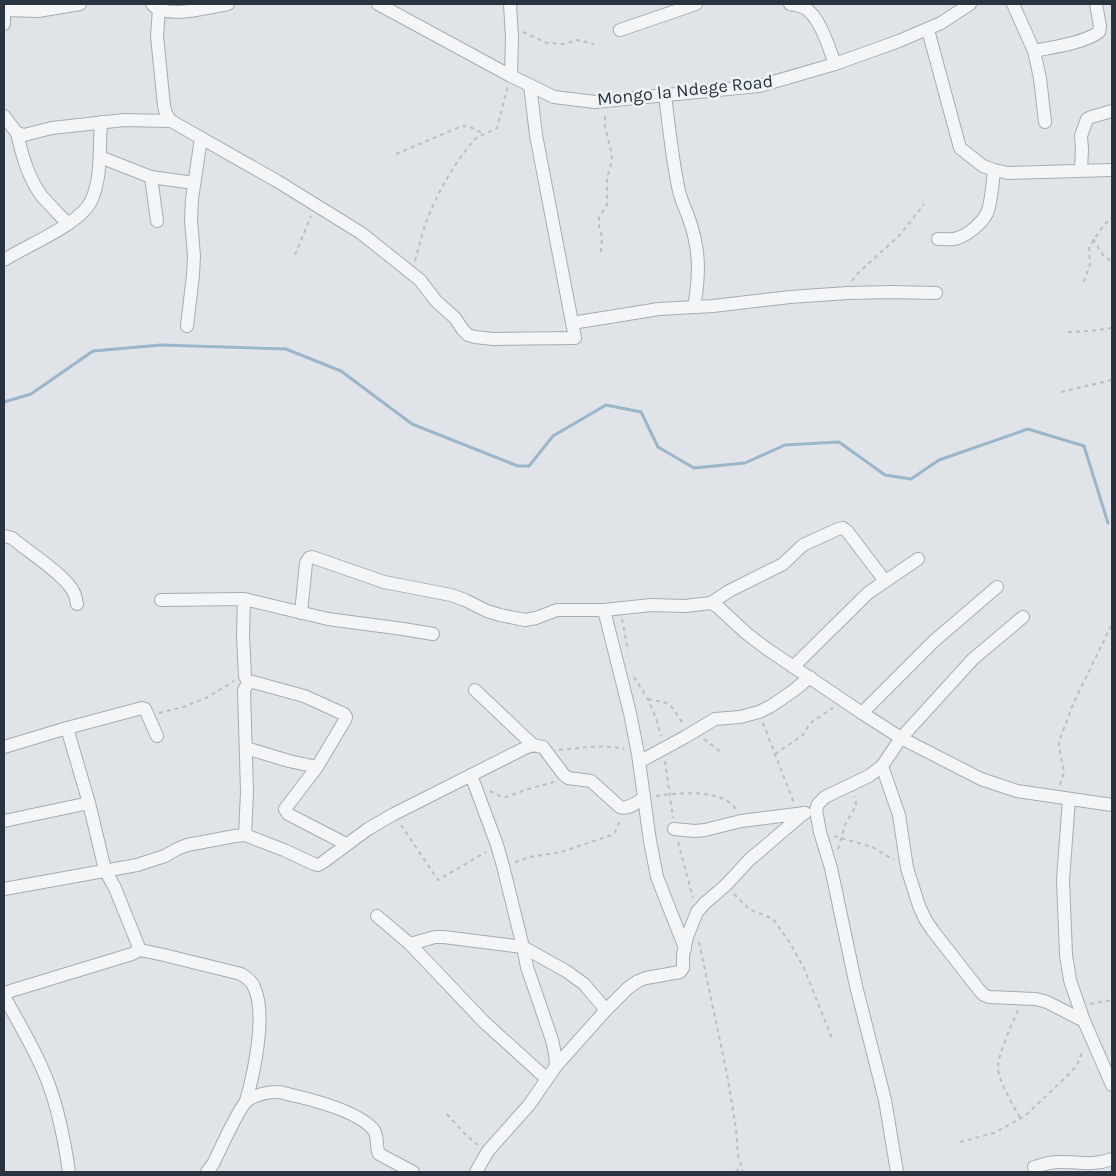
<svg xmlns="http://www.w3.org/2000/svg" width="1116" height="1176" font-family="Karla,sans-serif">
<rect width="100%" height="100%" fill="#e0e4e9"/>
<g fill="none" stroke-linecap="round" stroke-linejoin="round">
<path stroke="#9bb6c9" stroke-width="3" d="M4 402 31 394 93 351 161 345 286 349 341 371 412 424 518 466H529L553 436 606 405 641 412 658 447 694 468 745 463 785 445 839 442 885 475 911 479 939 460 1028 429 1084 446 1108 523"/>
<defs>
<g id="minor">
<path d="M152 4C164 20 210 7 228 4"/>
<path d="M378 4 511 76 554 97 595 102 759 86 835 64 899 41 941 23 970 4"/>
<path d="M510 4 512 37 511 76"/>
<path d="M790 4C795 5 801 6 805 8 820 17 829 48 835 64"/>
<path d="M1013 4 1034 51 1040 78 1045 122"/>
<path d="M159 9 157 36 164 106 166 114 171 121 277 181 361 233 420 280 436 301 455 318 463 330 468 335 475 337 493 339 575 338 536 135 530 85"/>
<path d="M4 10 38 11 80 4"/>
<path d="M4 24V4"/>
<path d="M620 30 696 4"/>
<path d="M928 30 960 148 983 166 994 170 1008 173 1112 170"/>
<path d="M1034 51C1053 47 1084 43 1099 32L1100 26 1096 4"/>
<path d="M665 95C669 127 672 159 679 191 681 200 685 208 688 216 700 248 700 274 694 307"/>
<path d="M4 116 17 133 24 135 52 128 124 120 171 121"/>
<path d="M17 133C22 155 28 177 41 195 49 205 59 214 68 224"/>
<path d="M100 157 151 177 194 183"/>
<path d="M1081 170 1082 149 1081 136 1087 119 1091 117 1112 111"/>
<path d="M151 177 157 221"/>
<path d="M938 239C945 239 952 240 958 238 969 234 982 223 987 213 991 204 993 181 994 170"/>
<path d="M4 260C27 245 82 224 92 199 102 176 99 147 101 122"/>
<path d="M572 323 659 309 713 306 790 297 848 293 891 292 936 293"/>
<path d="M187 326 193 275 194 256 191 220 192 199 201 138"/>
<path d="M4 536 12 538C27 551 67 576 74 593 76 596 76 601 77 604"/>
<path d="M244 599 243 636 245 676 248 683"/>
<path d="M161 600 244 599 328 619 403 629 433 634"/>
<path d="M711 603 729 591 783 564 803 545 838 529 843 528 847 531 885 581"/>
<path d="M604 610 630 713 638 754 650 841 657 877 685 948"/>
<path d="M301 613 306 563 309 558 312 557 384 582 451 595 465 600 487 611 500 615 525 620 536 618 557 610H604L651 605 685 606 711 603 718 607 746 633 767 649 862 713 901 738 981 779 1017 791 1112 805"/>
<path d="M793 667 868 593 918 559"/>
<path d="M475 690 533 745"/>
<path d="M862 713 934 641 997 587"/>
<path d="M67 728 89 803 105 870 115 888 140 950"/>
<path d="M4 747 67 728 142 708 145 709 157 736"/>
<path d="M246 748 289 761 317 767"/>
<path d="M639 762 685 737 715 719 740 717 759 712 771 706 793 691 810 677"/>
<path d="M882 766 899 815 907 868 919 906 925 919 933 931 980 991 984 995 989 997 1036 999 1047 1002 1084 1021"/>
<path d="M471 775 497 845 503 866 523 947 527 967 552 1040 555 1054 556 1066"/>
<path d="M1069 799 1063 880 1066 955 1070 980 1084 1021 1112 1085"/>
<path d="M4 821 89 803"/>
<path d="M674 829 695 831 705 830 741 821 805 813"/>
<path d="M245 835 247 792 244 690 248 683 253 682 304 696 344 714 346 717 345 720 317 767 285 809 288 814 346 844"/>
<path d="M4 889 137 865 165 856 177 849 187 845 235 836 245 835 284 850 314 864 318 865 322 863 368 829 394 814 525 748 533 745 543 747 564 775 568 778 591 781 620 807C629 810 637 802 644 798"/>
<path d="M377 916 410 944 484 1022 547 1079"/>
<path d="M410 944 435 937H444L523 947 566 971 584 984 606 1010"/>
<path d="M4 993 132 954 140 950 164 955 241 974C246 977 252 981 254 987 267 1014 254 1073 246 1101"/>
<path d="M4 996C17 1020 31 1043 42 1068 57 1100 64 1137 69 1172"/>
<path d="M1034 1167C1039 1166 1044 1164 1049 1163 1073 1159 1087 1168 1112 1159"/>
<path d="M207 1172 213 1164C219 1152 240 1105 248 1100 256 1095 268 1092 277 1092 283 1092 290 1095 296 1096 317 1101 358 1112 373 1129 379 1136 375 1145 379 1154L413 1172"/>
<path d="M476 1172 488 1151 529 1105 556 1066 606 1010 628 988 638 981 646 978 680 972 683 968V955L687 937 697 912 705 903 726 885 750 859 761 850 804 813"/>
<path d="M897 1172 885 1100 856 986 831 868 820 832 816 810 818 804 825 797 869 776 882 766 901 738 973 659 1023 617"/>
</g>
</defs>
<use href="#minor" stroke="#a5acb3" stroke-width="14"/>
<g stroke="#babfc4" stroke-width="2" stroke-dasharray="4 4" stroke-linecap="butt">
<path d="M523 32 547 43 564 44 577 40 594 44"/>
<path d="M396 154 462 126 470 127 484 134"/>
<path d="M1093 239 1103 255 1112 262"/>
<path d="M601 252 602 237 599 226V217L607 205V178L611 164 612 155 605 126V113"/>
<path d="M295 255 311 216"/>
<path d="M415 261C419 247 422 233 427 220 438 191 454 164 474 140L478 137 497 128 508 86"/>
<path d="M852 281 858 273 900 235 924 204"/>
<path d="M1084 282 1090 264 1089 247 1091 244 1104 225 1112 217"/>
<path d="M1068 332 1090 331 1112 328"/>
<path d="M1061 392 1112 380"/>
<path d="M622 619 628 651"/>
<path d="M634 677 648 699 656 718 661 736"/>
<path d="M648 699 667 703 672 707 684 725"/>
<path d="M159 713 183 707 208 697 234 681"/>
<path d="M763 723 794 803"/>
<path d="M704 739 721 752"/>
<path d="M559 750C581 748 603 744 624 749"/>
<path d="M775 754 803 735 809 725 813 721 833 708"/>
<path d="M665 761 673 818"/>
<path d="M1060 785 1064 772 1059 747V741L1074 702 1112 624"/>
<path d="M490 791 502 797H506L528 789 554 782"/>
<path d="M656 796C679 793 721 788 736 809"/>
<path d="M401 825 438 880 486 852"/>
<path d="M834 836 872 847 894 860"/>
<path d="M678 842 693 898"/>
<path d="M838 849 845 825 856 806V803L854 796"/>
<path d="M515 862 530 857 561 852 612 835 615 832 621 819"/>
<path d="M734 894 749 909 773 919 790 943 804 968 833 1041"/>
<path d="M699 942 727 1074 736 1129 738 1155 743 1172"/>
<path d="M1090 1004 1112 1000"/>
<path d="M1018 1010C1012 1024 997 1056 998 1069 999 1082 1014 1107 1021 1119"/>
<path d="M447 1114 466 1135 478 1145"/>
<path d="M960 1142 994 1133 1025 1116 1069 1074 1077 1065 1083 1050"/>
<path d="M736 1172 741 1166"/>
</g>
<use href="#minor" stroke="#f3f5f7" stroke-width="12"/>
</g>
<g text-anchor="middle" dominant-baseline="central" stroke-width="5" stroke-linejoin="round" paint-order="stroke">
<g font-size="18" fill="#283440" stroke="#eff3f6">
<text transform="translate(685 90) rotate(-6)">Mongo la Ndege Road</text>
</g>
</g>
<rect width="1116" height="1176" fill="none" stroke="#283440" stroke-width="10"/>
</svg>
